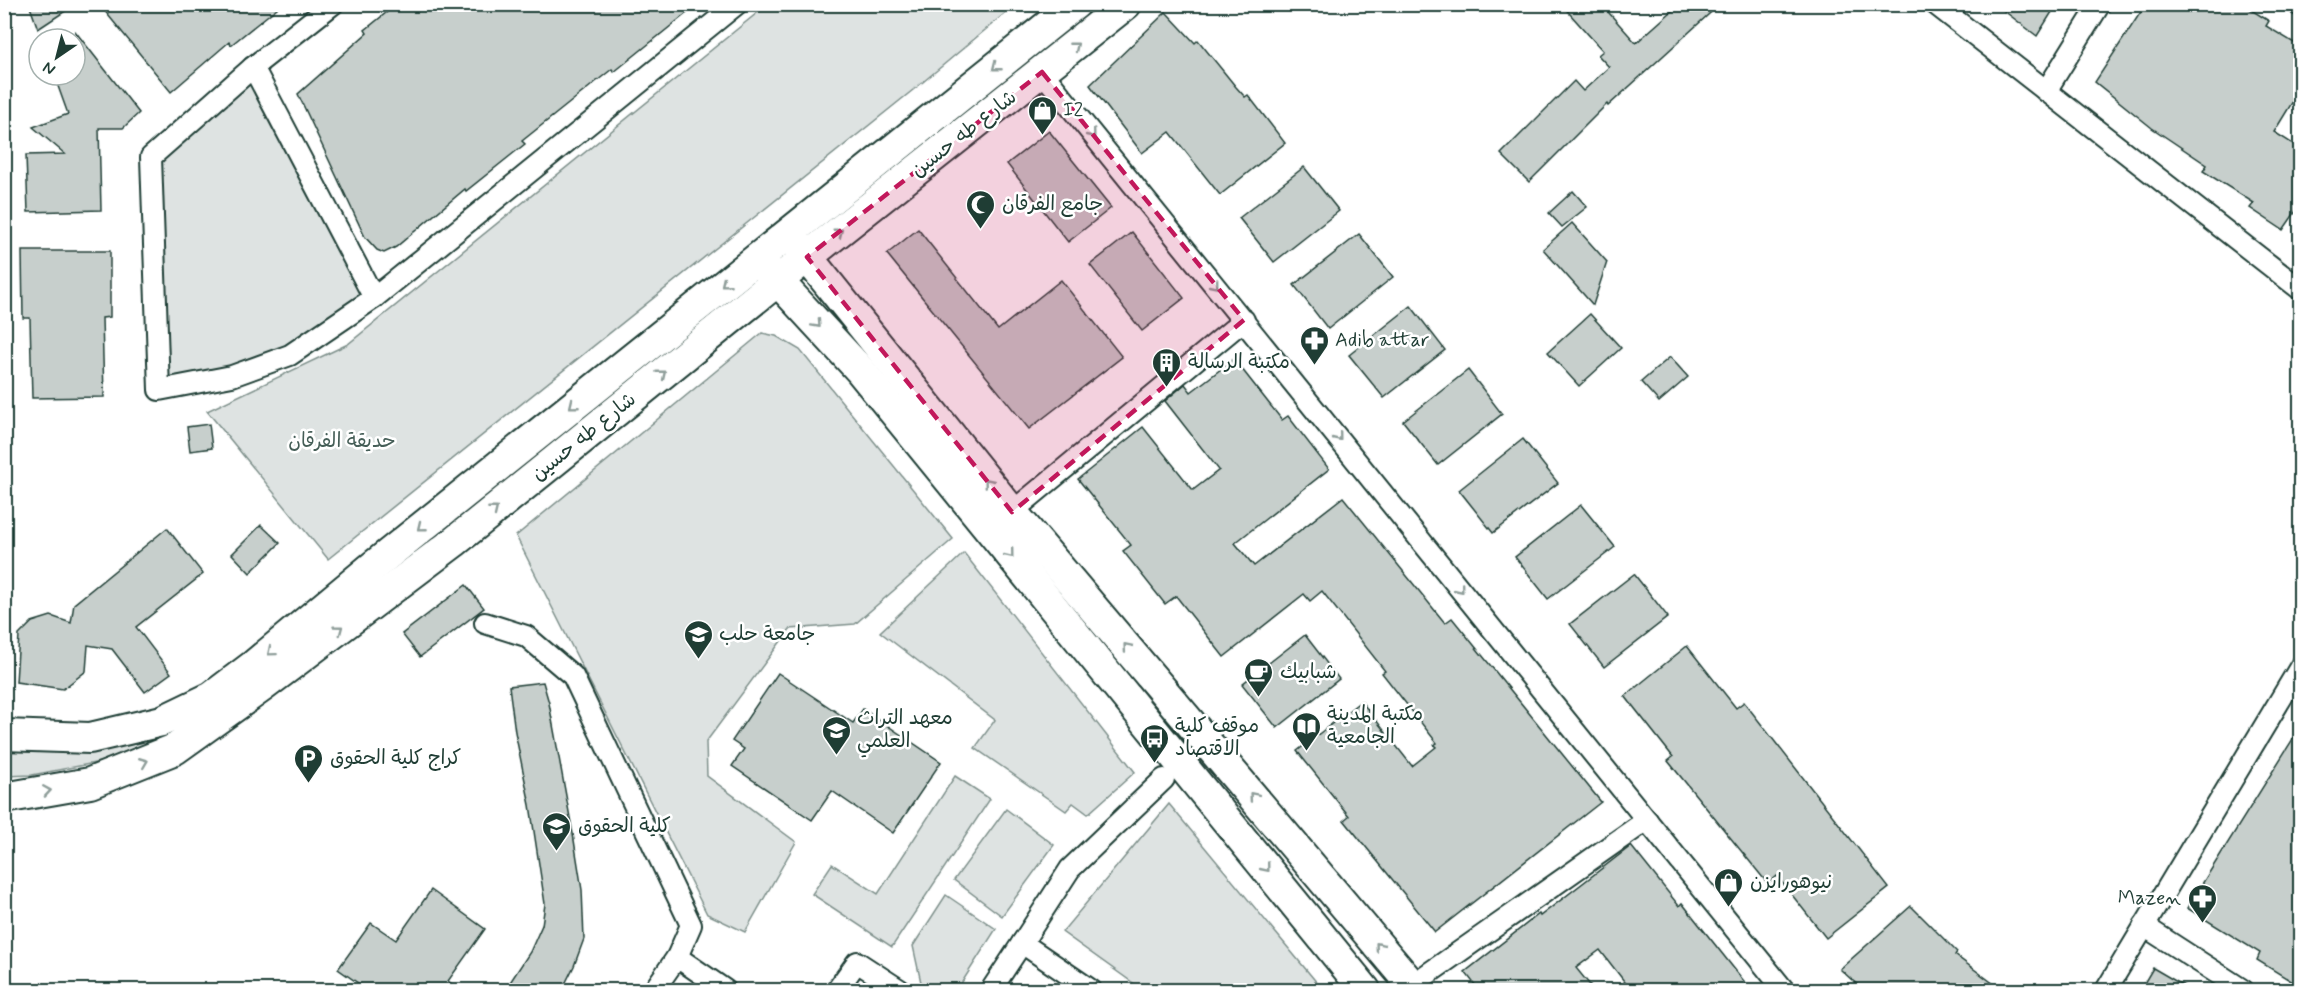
<svg xmlns="http://www.w3.org/2000/svg" width="2305" height="995" font-family="Mynerve,'Playpen Sans Arabic',sans-serif">
<rect width="100%" height="100%" fill="#fff"/>
<filter id="ink" filterUnits="userSpaceOnUse"><feTurbulence type="fractalNoise" baseFrequency=".0167" numOctaves="2"/><feDisplacementMap in="SourceGraphic" scale="12" xChannelSelector="R" yChannelSelector="G"/><feConvolveMatrix kernelMatrix="1 2 1 2 8 2 1 2 1" color-interpolation-filters="sRGB"/></filter>
<g filter="url(#ink)">
<g fill="#dee3e2" stroke="#7e908b" stroke-width="1.5">
<path d="M767 5H1015L923 82 328 559 207 411 348 344Z"/>
<path d="M253 67 374 298 290 355 159 390 151 157Z"/>
<path d="M762 333 776 336 800 350 953 539 855 624 790 629 706 742 707 776 796 842 745 932 707 914 516 536Z"/>
<path d="M964 553 1135 772 1088 814 1073 803 1066 811 975 748 995 720 880 632Z"/>
<path d="M170 735 100 762 32 775 5 776 4 748 124 745Z"/>
<path d="M955 776 990 799 892 947 812 894 832 864 878 894Z"/>
<path d="M1169 804 1323 990H1143L1062 932Z"/>
<path d="M1006 809 1054 845 1002 916 954 880Z"/>
<path d="M946 895 996 929 957 990H928L922 987 913 946Z"/>
</g>
<g fill="#c7cfcc" stroke="#1f3d34" stroke-width="1.5">
<path d="M29 4H76L38 29Z"/>
<path d="M99 4H282L231 45 229 42 171 92Z"/>
<path d="M397 4H698L614 72 612 69 522 141 525 144 466 191 465 189 396 247 384 253 377 250 365 237 298 94 367 33 365 30Z"/>
<path d="M1561 4H1601L1636 43 1680 4H1720L1608 106 1607 104 1529 182 1501 154 1574 81 1583 91 1609 67 1598 55 1603 51Z"/>
<path d="M1995 4H2057L2037 36Z"/>
<path d="M2146 4H2242L2269 21 2266 26 2301 47V88L2274 132 2301 149V204L2283 230 2250 208 2254 203 2203 171 2207 165 2152 128 2095 82Z"/>
<path d="M1166 12 1195 43 1198 40 1236 87 1245 97 1248 95 1285 143 1220 195 1170 132 1142 153 1090 85Z"/>
<path d="M75 31 139 113 123 128H99L101 210 28 212 26 155 65 154 33 127 68 114 54 75H75Z"/>
<path d="M1049 131 1111 208 1068 242 1007 164Z"/>
<path d="M1304 167 1339 211 1274 262 1239 218Z"/>
<path d="M1573 191 1587 207 1562 227 1549 213Z"/>
<path d="M1572 223 1607 262 1593 305 1543 249Z"/>
<path d="M918 229 998 330 1061 280 1122 357 1029 429 887 254Z"/>
<path d="M1132 232 1184 298 1142 331 1090 265Z"/>
<path d="M1359 234 1393 277 1328 329 1294 285Z"/>
<path d="M22 251H110V317L102 318 104 397 32 398 30 318H23Z"/>
<path d="M1411 306 1445 350 1384 398 1349 355Z"/>
<path d="M1590 314 1621 348 1579 386 1548 352Z"/>
<path d="M1670 357 1688 377 1659 402 1641 382Z"/>
<path d="M1234 359 1282 420 1288 416 1329 469 1235 543 1254 566 1343 497 1445 623 1452 618 1601 802 1435 932 1344 820 1349 816 1297 751 1361 701 1412 766 1436 747 1434 745 1437 743 1382 673 1385 671 1322 591 1310 601 1304 594 1224 657 1176 596 1165 604 1123 551 1131 545 1078 479 1143 427 1193 490 1219 470 1165 401 1185 384 1191 392Z"/>
<path d="M1468 370 1502 414 1438 465 1403 421Z"/>
<path d="M209 424 212 448 190 451 187 427Z"/>
<path d="M1523 439 1558 483 1493 533 1459 490Z"/>
<path d="M1581 505 1615 547 1548 599 1515 557Z"/>
<path d="M261 525 280 543 250 573 232 554Z"/>
<path d="M167 528 203 574 136 627 171 673 145 692 112 649 88 645 86 671 63 689 16 682 19 635 32 622 51 616 71 623 74 604Z"/>
<path d="M1634 574 1668 617 1604 667 1570 624Z"/>
<path d="M466 585 484 608 420 657 402 634Z"/>
<path d="M1305 635 1339 679 1277 728 1242 684Z"/>
<path d="M1687 646 1736 708 1744 702 1889 888 1826 938 1777 876 1768 884 1668 761 1673 757 1625 696Z"/>
<path d="M778 673 853 723 863 709 941 762 893 833 832 791 812 820 732 766 744 749 732 741Z"/>
<path d="M543 682 549 703 573 834 582 890 584 939 574 966 562 990H505L530 952 542 925 545 904 530 805 515 732 509 686Z"/>
<path d="M2301 726V987L2257 960 2260 953 2187 908Z"/>
<path d="M1631 846 1679 906 1682 903 1751 990H1631L1600 950 1576 968 1594 990H1479L1465 972 1539 914 1540 916Z"/>
<path d="M431 890 485 929 448 981 460 990H368L338 969 371 923 396 940Z"/>
<path d="M1911 906 1957 952 1955 955 2002 990H1863L1840 969Z"/>
<path d="M2153 968 2191 990H2140Z"/>
</g>
<g fill="none" stroke-linecap="round" stroke-linejoin="round">
<defs>
<g id="street">
<path d="M333 4 253 67 151 157 159 390 232 376 290 355 374 298 737 4"/>
<path d="M1935 4 2300 289"/>
<path d="M2298 4 2300 6"/>
<path d="M253 67 374 298"/>
<path d="M1042 72 1784 990"/>
<path d="M2046 91 2100 4"/>
<path d="M1012 512 1244 320"/>
<path d="M485 623 526 636 573 676 691 925 677 957"/>
<path d="M2144 926 2243 990"/>
<path d="M1412 985 1647 820"/>
<path d="M654 990 677 957 725 990"/>
<path d="M837 990 857 962 900 990"/>
<path d="M991 990 1022 943"/>
<path d="M1091 990 1022 943 1070 869 1164 779"/>
<path d="M2106 990 2300 667"/>
</g>
<g id="primary">
<path d="M795 242 1012 512 1416 990"/>
<path d="M764 266 860 370 1365 990"/>
<path d="M4 735 90 738 162 721 212 697 253 666 371 568 1075 4"/>
<path d="M4 798 90 783 175 749 263 686 454 542 807 257 1126 4"/>
</g>
</defs>
<use href="#street" stroke="#1f3d34" stroke-width="24"/>
<use href="#primary" stroke="#1f3d34" stroke-width="34"/>
<use href="#street" stroke="#fff" stroke-width="20"/>
<use href="#primary" stroke="#fff" stroke-width="30"/>
</g>
<defs><path id="oneway-chevron" d="M-2-3.5L2.5 0L-2 3.5" fill="none" stroke-width="1.6" stroke-linecap="round" stroke-linejoin="round" transform="scale(1.5)"/></defs>
<g stroke="#8f9e9a">
<use href="#oneway-chevron" transform="translate(1075 46) rotate(-39)"/>
<use href="#oneway-chevron" transform="translate(996 67) rotate(142)"/>
<use href="#oneway-chevron" transform="translate(1092 134) rotate(51)"/>
<use href="#oneway-chevron" transform="translate(839 232) rotate(-38)"/>
<use href="#oneway-chevron" transform="translate(725 283) rotate(141)"/>
<use href="#oneway-chevron" transform="translate(1215 285) rotate(51)"/>
<use href="#oneway-chevron" transform="translate(817 324) rotate(47)"/>
<use href="#oneway-chevron" transform="translate(662 374) rotate(-39)"/>
<use href="#oneway-chevron" transform="translate(573 405) rotate(141)"/>
<use href="#oneway-chevron" transform="translate(1338 437) rotate(51)"/>
<use href="#oneway-chevron" transform="translate(988 482) rotate(-129)"/>
<use href="#oneway-chevron" transform="translate(494 510) rotate(-39)"/>
<use href="#oneway-chevron" transform="translate(421 527) rotate(141)"/>
<use href="#oneway-chevron" transform="translate(1010 554) rotate(51)"/>
<use href="#oneway-chevron" transform="translate(1460 589) rotate(51)"/>
<use href="#oneway-chevron" transform="translate(339 629) rotate(-37)"/>
<use href="#oneway-chevron" transform="translate(1127 647) rotate(-130)"/>
<use href="#oneway-chevron" transform="translate(271 652) rotate(140)"/>
<use href="#oneway-chevron" transform="translate(144 762) rotate(-22)"/>
<use href="#oneway-chevron" transform="translate(47 791) rotate(-9)"/>
<use href="#oneway-chevron" transform="translate(1253 796) rotate(-130)"/>
<use href="#oneway-chevron" transform="translate(1266 868) rotate(51)"/>
<use href="#oneway-chevron" transform="translate(1379 946) rotate(-130)"/>
</g>
</g>
<path fill="#c2185b" fill-opacity="0.2" stroke="#c2185b" stroke-width="4.5" stroke-dasharray="12 8" stroke-linejoin="round" d="M1042 72 1244 320 1012 512 807 257Z"/>
<defs>
<symbol id="shop-pin" viewBox="-11 -11 22 30"><path d="M0 17L-7.5 6A9.5 9.5 0 1 1 7.5 6Z" fill="#1f3d34" stroke="#fff"/><path d="M-5-2.5h2.3a2.7 3.5 0 0 1 5.4 0H5L5.5 6h-11ZM-1.5-2.5h3a1.5 2.3 0 0 0-3 0Z" fill="#fff"/></symbol>
<symbol id="mosque-pin" viewBox="-11 -11 22 30"><path d="M0 17L-7.5 6A9.5 9.5 0 1 1 7.5 6Z" fill="#1f3d34" stroke="#fff"/><path d="M3.5-4.9A6 6 0 1 0 3.5 4.9A5 5 0 1 1 3.5-4.9Z" fill="#fff"/></symbol>
<symbol id="pharmacy-pin" viewBox="-11 -11 22 30"><path d="M0 17L-7.5 6A9.5 9.5 0 1 1 7.5 6Z" fill="#1f3d34" stroke="#fff"/><path d="M-2-6h4v4h4v4h-4v4h-4v-4h-4v-4h4Z" fill="#fff"/></symbol>
<symbol id="building-pin" viewBox="-11 -11 22 30"><path d="M0 17L-7.5 6A9.5 9.5 0 1 1 7.5 6Z" fill="#1f3d34" stroke="#fff"/><path d="M-4-6H4V6H1V3H-1V6H-4ZM-2.5-4.3h1.7v1.8h-1.7ZM.8-4.3h1.7v1.8H.8ZM-2.5-1h1.7V.8h-1.7ZM.8-1h1.7V.8H.8Z" fill="#fff"/></symbol>
<symbol id="university-pin" viewBox="-11 -11 22 30"><path d="M0 17L-7.5 6A9.5 9.5 0 1 1 7.5 6Z" fill="#1f3d34" stroke="#fff"/><path d="M0-5L7-2L0 1L-7-2ZM-4 1L0 2.5L4 1V4Q0 6-4 4Z" fill="#fff"/></symbol>
<symbol id="cafe-pin" viewBox="-11 -11 22 30"><path d="M0 17L-7.5 6A9.5 9.5 0 1 1 7.5 6Z" fill="#1f3d34" stroke="#fff"/><path d="M-5.5-4.5H6V0H3Q3 3.5 0 3.5H-2.5Q-5.5 3.5-5.5 0ZM3-3.2v2h1.7v-2ZM-6 4.5H4V6H-6Z" fill="#fff"/></symbol>
<symbol id="library-pin" viewBox="-11 -11 22 30"><path d="M0 17L-7.5 6A9.5 9.5 0 1 1 7.5 6Z" fill="#1f3d34" stroke="#fff"/><path d="M-6-4Q-3-5.5-.7-3.5V5Q-3 3-6 4ZM6-4Q3-5.5 .7-3.5V5Q3 3 6 4Z" fill="#fff"/></symbol>
<symbol id="bus-pin" viewBox="-11 -11 22 30"><path d="M0 17L-7.5 6A9.5 9.5 0 1 1 7.5 6Z" fill="#1f3d34" stroke="#fff"/><path d="M-5-6H5V4H4V6H2V4H-2V6H-4V4H-5ZM-3.5-4V0h7V-4ZM-3.5 1.2v1.5H-2V1.2ZM2 1.2v1.5H3.5V1.2Z" fill="#fff"/></symbol>
<symbol id="parking-pin" viewBox="-11 -11 22 30"><path d="M0 17L-7.5 6A9.5 9.5 0 1 1 7.5 6Z" fill="#1f3d34" stroke="#fff"/><path d="M-3.5-5.5H1a3.5 3.5 0 0 1 0 7H-1V5.5H-3.5ZM-1-3.4V-.6H.8a1.4 1.4 0 0 0 0-2.8Z" fill="#fff"/></symbol>
</defs>
<g fill-rule="evenodd">
<use href="#shop-pin" x="1026" y="94" width="33" height="45"/>
<use href="#mosque-pin" x="964" y="188" width="33" height="45"/>
<use href="#pharmacy-pin" x="1298" y="324" width="33" height="45"/>
<use href="#building-pin" x="1150" y="346" width="33" height="45"/>
<use href="#university-pin" x="682" y="618" width="33" height="45"/>
<use href="#cafe-pin" x="1242" y="656" width="33" height="45"/>
<use href="#library-pin" x="1290" y="710" width="33" height="45"/>
<use href="#university-pin" x="820" y="714" width="33" height="45"/>
<use href="#bus-pin" x="1138" y="722" width="33" height="45"/>
<use href="#parking-pin" x="292" y="742" width="33" height="45"/>
<use href="#university-pin" x="540" y="810" width="33" height="45"/>
<use href="#shop-pin" x="1712" y="866" width="33" height="45"/>
<use href="#pharmacy-pin" x="2186" y="882" width="33" height="45"/>
</g>
<g text-anchor="middle" dominant-baseline="central" stroke-width="5" stroke-linejoin="round" paint-order="stroke">
<g font-size="20" fill="#1f3d34" stroke="#fff" text-anchor="start">
<text x="1063" y="110">I2</text>
<text x="1002" y="204">جامع الفرقان</text>
<text x="1335" y="340">Adib attar</text>
<text x="1188" y="362">مكتبة الرسالة</text>
<text x="719" y="634">جامعة حلب</text>
<text x="1280" y="672">شبابيك</text>
<text x="1327" y="714">مكتبة المدينة<tspan x="1327" dy="23">الجامعية</tspan></text>
<text x="857" y="718">معهد التراث<tspan x="857" dy="23">العلمي</tspan></text>
<text x="1175" y="726">موقف كلية<tspan x="1175" dy="23">الاقتصاد</tspan></text>
<text x="330" y="758">كراج كلية الحقوق</text>
<text x="578" y="826">كلية الحقوق</text>
<text x="1750" y="882">نيوهورايزن</text>
<text x="2181" y="898" text-anchor="end">Mazen</text>
</g>
<g font-size="20" fill="#1f3d34" stroke="#fff">
<text transform="translate(964 134) rotate(-38)">شارع طه حسين</text>
<text transform="translate(584 437) rotate(-39)">شارع طه حسين</text>
</g>
<g font-size="20" fill="#455e57" stroke="#fff">
<text x="342" y="441">حديقة الفرقان</text>
</g>
</g>
<rect width="2305" height="995" fill="none" stroke="#fff" stroke-width="24"/>
<rect x="12" y="12" width="2281" height="971" fill="none" stroke="#1f3d34" stroke-width="2" filter="url(#ink)"/>
<g transform="translate(57 57) rotate(215)"><circle r="28" fill="#ffffff" stroke="#a5b1ae" stroke-width="1.5"/>
<path d="M0-4.5L10 22L0 15L-10 22Z" fill="#1f3d34"/>
<text y="-9" font-size="16" font-weight="bold" text-anchor="middle" fill="#1f3d34">N</text>
</g>
</svg>
